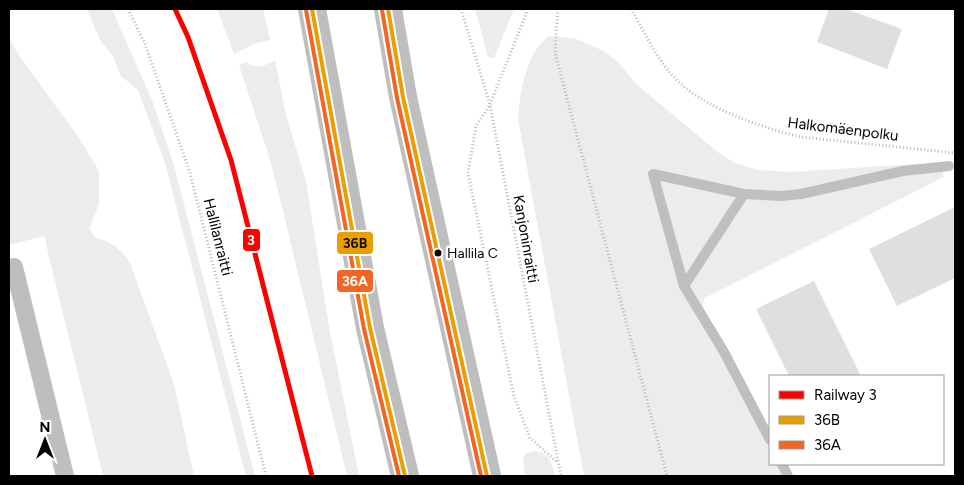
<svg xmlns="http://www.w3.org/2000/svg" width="964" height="485" font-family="Figtree,sans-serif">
<rect width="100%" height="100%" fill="#fff"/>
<g fill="#ececec">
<path d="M87 9H112L152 100 173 162 255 476H246L165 163 138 90 121 76 112 55 100 40Z"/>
<path d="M217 9H263L270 40 256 43 234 54Z"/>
<path d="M475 9H514L494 58 488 57Z"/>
<path d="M549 36 574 38 604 51 618 62 636 84 719 153 735 163 758 170 789 172 930 163 941 165 944 177 705 298 702 305 770 446V464H779L785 476H584L518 119C520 91 526 53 549 36Z"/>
<path d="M9 38 18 54 79 138 99 171V204L89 228 96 238C112 242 121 249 130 263L174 384 194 476H103L44 236 9 245Z"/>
<path d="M275 60 286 115 306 181 329 327 359 476H347L282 207 270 160 239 65 246 62C256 70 265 66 275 60Z"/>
<path d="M535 451C549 453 552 463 555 476H525L523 457 527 453Z"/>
</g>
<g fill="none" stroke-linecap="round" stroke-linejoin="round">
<g stroke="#bfbfbf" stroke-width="10">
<path d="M684 286 744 194"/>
<path d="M770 440 724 352 684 286 653 174 744 194 781 196 801 194 903 171 949 166"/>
<path d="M782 464 788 476"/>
</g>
</g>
<g fill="#dfdfdf">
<path d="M829 9H846L902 29 887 69 817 42Z"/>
<path d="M955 207V278L897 306 869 249Z"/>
<path d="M814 281 861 376H789L756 309Z"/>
</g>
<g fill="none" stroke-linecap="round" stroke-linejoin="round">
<g stroke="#b9b9b9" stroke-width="3" stroke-dasharray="1 2.5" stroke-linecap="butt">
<path d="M128 9 145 44 190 173 266 476"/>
<path d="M461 9 490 105 561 476"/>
<path d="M528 9 490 105 476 126 468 173 514 397 530 438 557 462"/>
<path d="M558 9 555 53 667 476"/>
<path d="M631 9C644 31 656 58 674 77 700 107 763 128 801 137L955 153"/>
</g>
<path stroke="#bebebe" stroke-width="18" d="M14 267 65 476"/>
<g stroke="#bebebe" stroke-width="28">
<path d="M312 9 370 328 405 476"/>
<path d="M388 9 403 97 487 476"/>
</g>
<defs>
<g id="bus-1">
<path d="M312 9 370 328 405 476"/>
<path d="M388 9 403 97 487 476"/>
</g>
<g id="bus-2">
<path d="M306 10 364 329 399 476"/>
<path d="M382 10 397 98 481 476"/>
</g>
</defs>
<use href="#bus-1" stroke="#fff" stroke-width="8"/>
<use href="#bus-2" stroke="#fff" stroke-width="8"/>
<use href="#bus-1" stroke="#eb9e00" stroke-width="4"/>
<use href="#bus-2" stroke="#f26522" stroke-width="4"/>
<defs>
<path id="rail-1" d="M175 9 188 37 231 160 312 476"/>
</defs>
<use href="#rail-1" stroke="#fff" stroke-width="9"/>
<use href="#rail-1" stroke="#f00" stroke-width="5"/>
</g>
<circle fill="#000" stroke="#fff" stroke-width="2" cx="438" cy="253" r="4.5"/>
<g text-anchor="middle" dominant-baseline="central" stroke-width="5" stroke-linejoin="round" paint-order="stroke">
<g font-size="14" fill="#000" stroke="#fff" text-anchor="start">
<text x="447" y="253">Hallila C</text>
</g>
<g font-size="15" fill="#000" stroke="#fff">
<text transform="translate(843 129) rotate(7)">Halkomäenpolku</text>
<text transform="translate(218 237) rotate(76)">Hallilanraitti</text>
<text transform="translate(526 239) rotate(80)">Kanjoninraitti</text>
</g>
</g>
<g stroke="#fff" stroke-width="2">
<rect x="242" y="228" width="19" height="24" rx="5" fill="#f00"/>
<rect x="336" y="231" width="38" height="24" rx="5" fill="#eb9e00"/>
<rect x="336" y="269" width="38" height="24" rx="5" fill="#f26522"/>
</g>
<g font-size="14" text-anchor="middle" font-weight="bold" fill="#fff">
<text x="251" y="245">3</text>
<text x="355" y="286">36A</text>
</g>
<g font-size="14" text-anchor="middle" font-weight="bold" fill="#111">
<text x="355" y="248">36B</text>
</g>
<rect width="964" height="485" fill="none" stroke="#000000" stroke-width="20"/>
<rect x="769" y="375" width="175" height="90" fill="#ffffff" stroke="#999999"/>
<rect x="779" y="391" width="25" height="8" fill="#ff0000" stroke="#999999"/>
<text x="814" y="400" font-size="15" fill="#000000">Railway 3</text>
<rect x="779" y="416" width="25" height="8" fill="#eb9e00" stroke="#999999"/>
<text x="814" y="425" font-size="15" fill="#000000">36B</text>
<rect x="779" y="441" width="25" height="8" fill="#f26522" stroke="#999999"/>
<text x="814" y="450" font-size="15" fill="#000000">36A</text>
<g transform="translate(45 440)" stroke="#ffffff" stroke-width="4" paint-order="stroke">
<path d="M0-4L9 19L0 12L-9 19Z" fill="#000000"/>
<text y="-8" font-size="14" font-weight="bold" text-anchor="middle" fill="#000000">N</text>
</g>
</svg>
